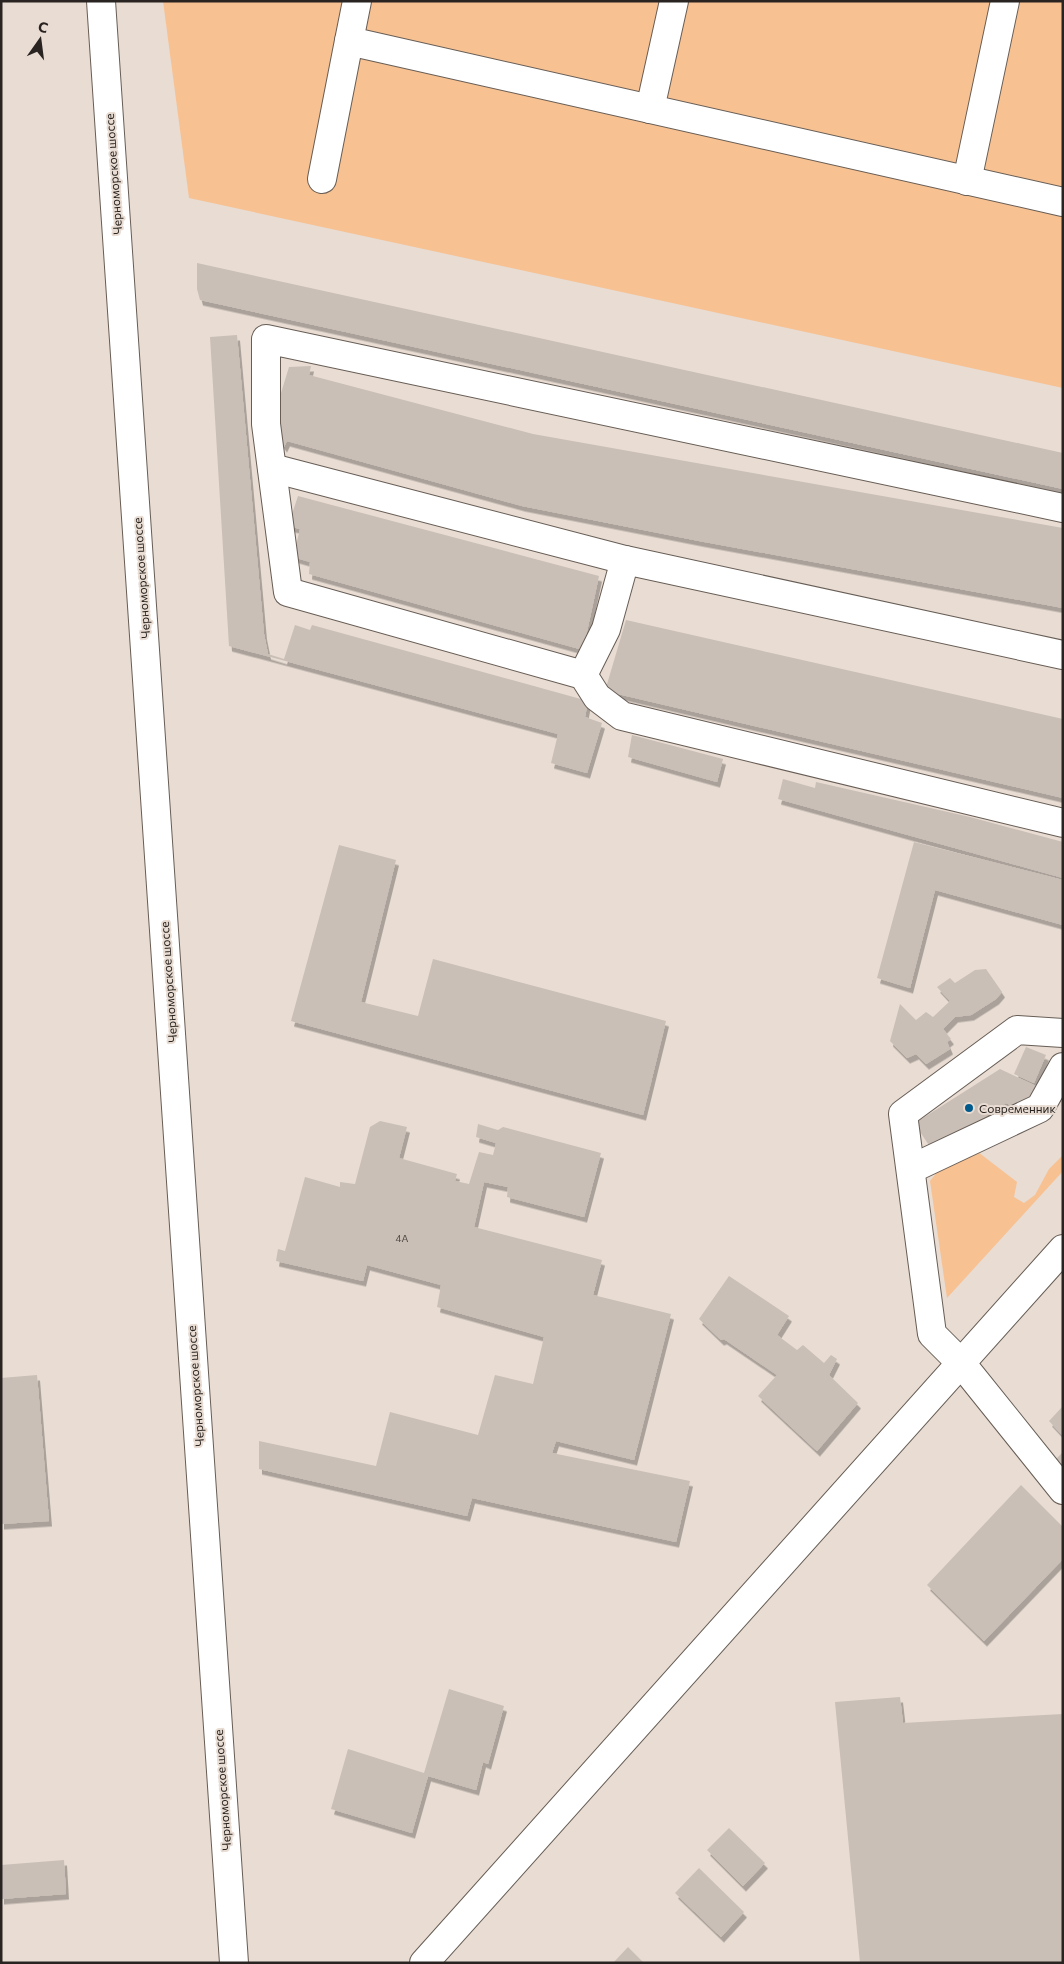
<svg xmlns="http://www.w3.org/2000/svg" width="1064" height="1964" font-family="Commissioner,sans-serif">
<defs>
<filter id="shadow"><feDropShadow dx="3" dy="5.5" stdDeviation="0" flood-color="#0004"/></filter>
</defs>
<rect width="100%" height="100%" fill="#e8dcd3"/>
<g fill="#f7c192">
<path d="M163 1H1063V388L189 198Z"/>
<path d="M978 1152 1017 1182 1014 1197 1024 1203 1035 1195 1049 1169 1063 1155V1171L947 1298 930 1181 943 1165Z"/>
</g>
<g fill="#cabfb6" filter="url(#shadow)">
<path d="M197 263 1063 453V489L200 300 197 289Z"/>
<path d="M237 335 264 634 268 654 284 659 295 625 310 630 312 625 588 701 585 717 602 723 587 773 551 763 558 734 229 646 210 337Z"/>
<path d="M311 366 309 375 533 434 1063 528V608L699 541 522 506 287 441 284 447 277 437 275 427 281 393 289 367Z"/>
<path d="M298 496 599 576 583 650 309 574 310 562 293 557 300 529 288 526Z"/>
<path d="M626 620 1063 719V798L605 691Z"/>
<path d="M632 735 723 759 717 782 628 757Z"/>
<path d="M783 779 815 788 816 782 970 817 1063 842V878L778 799Z"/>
<path d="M914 842 1063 880V925L935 890 910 988 877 978Z"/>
<path d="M339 845 396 860 361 1002 418 1016 433 959 666 1021 643 1115 291 1021Z"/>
<path d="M986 969 1002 992 996 999 971 1015 955 1017 943 1029 951 1039 947 1042 950 1049 926 1064 916 1054 907 1058 890 1041 900 1004 916 1020 926 1012 933 1017 950 1001 937 987 950 978 955 983 975 970Z"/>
<path d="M1026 1047 1046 1055 1034 1083 1014 1074Z"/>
<path d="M1000 1069 1038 1087 1025 1112 1006 1103 934 1151 915 1123Z"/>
<path d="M380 1121 407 1127 399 1158 457 1174 455 1181 469 1184 479 1152 493 1155 496 1143 476 1137 478 1124 498 1130 503 1127 601 1153 584 1217 507 1197 508 1187 484 1182 474 1227 602 1260 593 1295 671 1314 634 1460 556 1441 552 1453 690 1481 676 1542 472 1498 467 1516 259 1469V1441L376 1466 390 1412 478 1435 495 1375 533 1384 544 1337 437 1307 441 1285 367 1265 363 1281 276 1261 278 1249 285 1251 305 1177 340 1187V1182L355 1184 370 1127Z"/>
<path d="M729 1276 789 1316 777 1335 797 1350 803 1345 824 1363 831 1355 837 1359 829 1375 858 1403 817 1451 758 1396 777 1375 724 1339 721 1340 699 1319Z"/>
<path d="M37 1375 49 1521 1 1524V1378Z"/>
<path d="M1063 1406V1436L1049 1421Z"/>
<path d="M1063 1452V1465L1056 1459Z"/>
<path d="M1021 1485 1063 1527V1559L984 1641 927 1585Z"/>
<path d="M449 1689 504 1706 488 1764 483 1762 476 1790 428 1776 412 1833 331 1809 348 1749 424 1773Z"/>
<path d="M900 1697 903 1723 1063 1714V1963H860L835 1702Z"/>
<path d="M729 1828 765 1863 743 1886 707 1850Z"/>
<path d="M64 1860 66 1894 1 1899V1865Z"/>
<path d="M699 1868 744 1912 721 1937 675 1893Z"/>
<path d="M628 1947 644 1963H613Z"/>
</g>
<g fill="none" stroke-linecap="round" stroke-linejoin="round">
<defs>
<g id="minor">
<path d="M349 41 357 1"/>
<path d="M650 109 674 1"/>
<path d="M322 179 349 41 1063 202"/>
<path d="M967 181 1005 1"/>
<path d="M272 468 625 560 1063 655"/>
<path d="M1063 508 266 339V424L288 592 583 675 597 697 622 716 1063 823"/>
<path d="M583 675 606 629 625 560"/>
<path d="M1063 1033 1017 1030 903 1114 932 1334 961 1363 1063 1490"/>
<path d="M911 1169 1040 1108 1063 1067"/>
</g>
<g id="major">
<path d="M101 1 234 1963"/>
<path d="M424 1963 1063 1249"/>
</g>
</defs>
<use href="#minor" stroke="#675d55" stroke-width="30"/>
<use href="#major" stroke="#675d55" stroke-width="30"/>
<use href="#minor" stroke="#fff" stroke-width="28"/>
<use href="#major" stroke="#fff" stroke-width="28"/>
</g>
<circle fill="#005b8c" stroke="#e8dcd3" stroke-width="2" cx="969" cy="1108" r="5"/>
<g text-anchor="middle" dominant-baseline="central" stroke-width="4" stroke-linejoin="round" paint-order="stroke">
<g font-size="10" fill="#514b46">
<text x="402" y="1238">4А</text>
</g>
<g font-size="12" fill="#292421" stroke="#e8dcd3">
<text transform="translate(113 174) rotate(-94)">Черноморское шоссе</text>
<text transform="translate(141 578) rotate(-94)">Черноморское шоссе</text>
<text transform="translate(168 982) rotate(-94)">Черноморское шоссе</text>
<text transform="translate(195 1386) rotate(-94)">Черноморское шоссе</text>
<text transform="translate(222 1790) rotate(-94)">Черноморское шоссе</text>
</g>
<g font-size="12" fill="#292421" stroke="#e8dcd3" text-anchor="start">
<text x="979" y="1108">Современник</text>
</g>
</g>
<rect width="1064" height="1964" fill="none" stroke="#292421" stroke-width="5"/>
<g transform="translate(40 40) rotate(14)" stroke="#e8dcd3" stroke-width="4" paint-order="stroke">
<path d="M0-4L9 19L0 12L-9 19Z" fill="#292421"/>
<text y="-8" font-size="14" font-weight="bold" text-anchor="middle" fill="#292421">С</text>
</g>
</svg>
